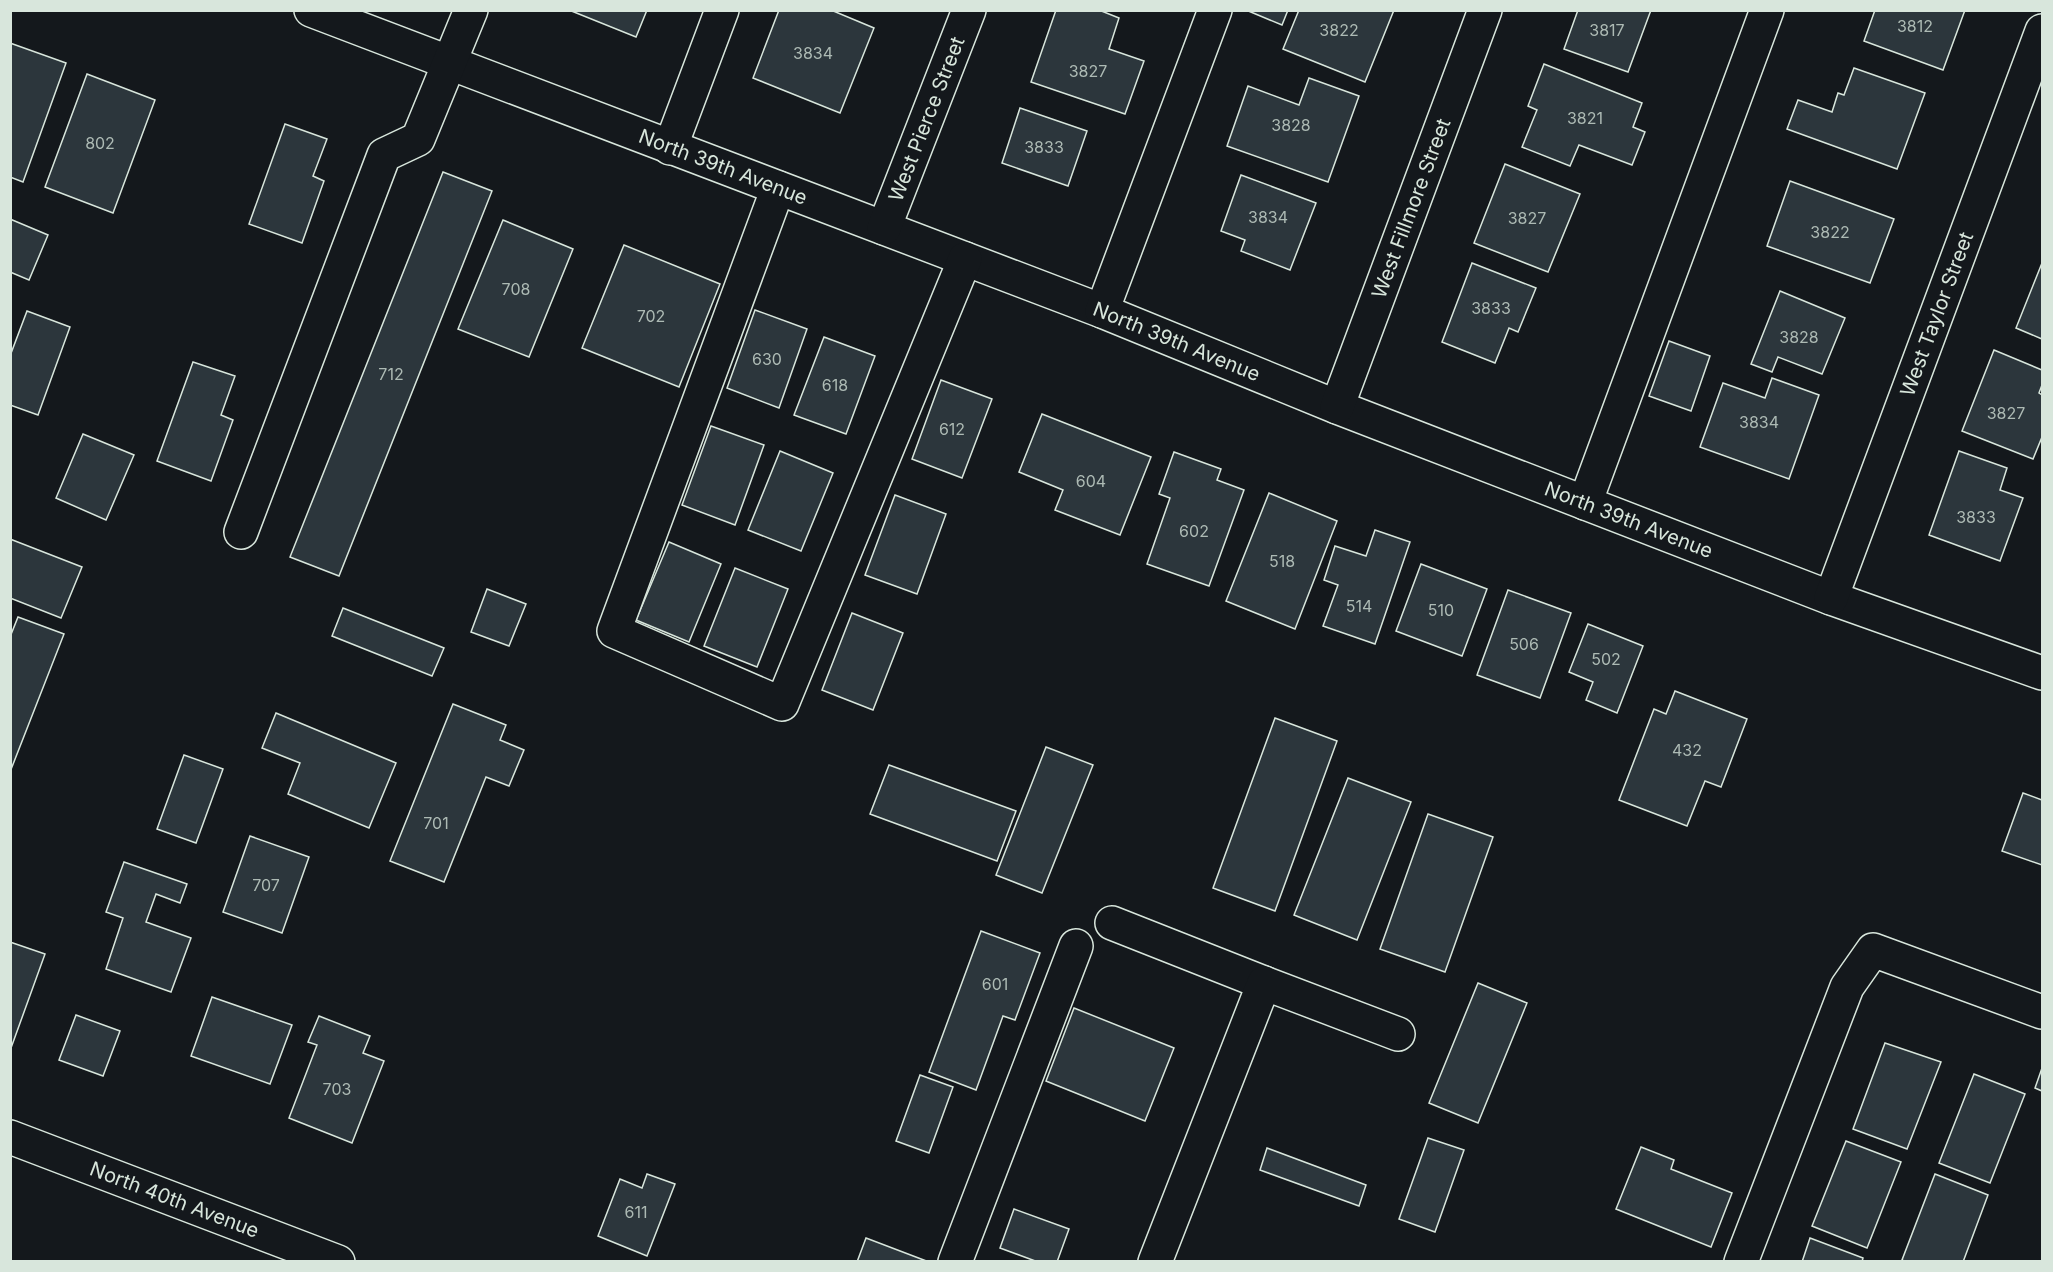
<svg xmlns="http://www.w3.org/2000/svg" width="2053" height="1272" font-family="Inter,sans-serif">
<rect width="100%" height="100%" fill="#14181c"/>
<g fill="#2c363c" stroke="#d8e6dc" stroke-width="1.5">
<path d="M569 10H647L636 37Z"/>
<path d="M779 10H831L874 28 840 113 753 78Z"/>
<path d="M1056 10H1099L1119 18 1109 49 1144 61 1125 114 1031 82Z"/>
<path d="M1246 10H1288L1282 25Z"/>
<path d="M1299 10H1394L1365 82 1283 49Z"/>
<path d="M1578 10H1651L1628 72 1564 49Z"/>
<path d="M1875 10H1965L1943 70 1864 41Z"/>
<path d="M10 43 66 63 23 182 10 177Z"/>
<path d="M1544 64 1642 103 1633 127 1645 132 1632 165 1579 145 1570 166 1522 147 1537 110 1528 106Z"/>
<path d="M1854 68 1925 93 1897 169 1787 129 1798 100 1832 112 1838 93 1844 95Z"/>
<path d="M87 74 155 100 113 213 45 187Z"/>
<path d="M1309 78 1359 96 1328 182 1227 146 1248 86 1299 105Z"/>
<path d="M1020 108 1087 131 1068 186 1002 163Z"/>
<path d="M285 124 327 139 313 176 324 181 302 243 249 224Z"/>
<path d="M1505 164 1580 194 1548 272 1474 243Z"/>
<path d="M443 172 492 191 339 576 290 557Z"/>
<path d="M1241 175 1316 203 1290 270 1241 251 1245 240 1221 231Z"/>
<path d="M1790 181 1894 219 1870 283 1767 246Z"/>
<path d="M10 219 48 235 29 280 10 272Z"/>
<path d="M503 220 573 249 529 357 458 329Z"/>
<path d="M624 245 720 284 679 387 582 348Z"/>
<path d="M1472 263 1536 288 1518 332 1509 328 1495 363 1442 342Z"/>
<path d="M2042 263V339L2016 328Z"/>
<path d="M1780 291 1845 318 1822 374 1778 357 1772 372 1751 364Z"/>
<path d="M755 310 807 329 779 408 727 388Z"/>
<path d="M27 311 70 327 38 415 10 405V356Z"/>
<path d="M824 337 875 356 846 434 794 415Z"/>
<path d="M1669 341 1710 356 1691 411 1649 396Z"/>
<path d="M1994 350 2042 370V385L2039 393 2042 395V437L2033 459 1962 431Z"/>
<path d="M193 362 235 376 221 415 233 420 211 481 157 461Z"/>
<path d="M1772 378 1819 395 1789 479 1700 447 1723 383 1765 398Z"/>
<path d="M941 380 992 399 962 478 912 459Z"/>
<path d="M1042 414 1151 457 1120 535 1055 510 1063 490 1019 472Z"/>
<path d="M711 426 764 445 735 525 682 505Z"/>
<path d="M83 434 134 455 106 520 56 498Z"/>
<path d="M780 451 833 473 801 551 748 530Z"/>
<path d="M1959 451 2007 468 2000 490 2023 498 2000 561 1929 535Z"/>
<path d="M1174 452 1221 469 1217 480 1244 490 1209 586 1147 564 1170 498 1159 494Z"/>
<path d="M1269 493 1337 521 1295 629 1226 601Z"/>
<path d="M895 495 946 514 917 594 865 575Z"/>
<path d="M1375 530 1410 542 1375 644 1323 626 1338 585 1324 580 1335 546 1366 556Z"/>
<path d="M10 539 82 567 61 618 10 598Z"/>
<path d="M669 542 721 564 689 642 636 620Z"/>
<path d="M1421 564 1487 589 1462 656 1396 631Z"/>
<path d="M735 568 788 589 757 667 704 646Z"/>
<path d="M487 589 526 604 509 646 471 632Z"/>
<path d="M1508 590 1571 613 1540 698 1477 675Z"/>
<path d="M343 608 444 648 432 676 332 636Z"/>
<path d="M852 613 903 633 873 710 822 690Z"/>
<path d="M18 617 64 634 10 772V637Z"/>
<path d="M1588 624 1643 646 1617 713 1586 700 1593 682 1569 672Z"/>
<path d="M1675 691 1747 719 1721 787 1705 781 1687 826 1619 800 1654 709 1666 714Z"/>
<path d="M453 704 506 725 500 740 524 750 509 786 486 777 444 882 390 861Z"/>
<path d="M276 713 396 763 369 828 288 794 300 763 262 748Z"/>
<path d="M1275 718 1337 741 1275 911 1213 888Z"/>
<path d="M1046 747 1093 765 1042 893 996 875Z"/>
<path d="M184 755 223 769 196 843 157 829Z"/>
<path d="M889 765 1016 811 997 861 870 814Z"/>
<path d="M1348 778 1411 802 1357 940 1294 915Z"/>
<path d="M2023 793 2042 800V865L2002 851Z"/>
<path d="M1428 814 1493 837 1445 972 1380 949Z"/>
<path d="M250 836 309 857 282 933 223 912Z"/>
<path d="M124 862 187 884 180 903 156 894 146 922 191 938 171 992 106 969 123 918 106 912Z"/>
<path d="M981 931 1040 953 1015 1020 1003 1016 976 1090 929 1072Z"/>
<path d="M10 942 45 954 11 1048H10Z"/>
<path d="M1478 983 1527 1003 1478 1123 1429 1103Z"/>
<path d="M212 997 292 1025 270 1084 191 1056Z"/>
<path d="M1074 1008 1174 1048 1145 1121 1046 1081Z"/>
<path d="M76 1015 120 1031 103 1076 59 1060Z"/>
<path d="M319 1016 370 1036 363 1053 384 1061 352 1143 289 1118 317 1045 308 1042Z"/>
<path d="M1885 1043 1941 1062 1907 1149 1853 1129Z"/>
<path d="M2042 1068V1091L2035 1088Z"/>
<path d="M1974 1074 2025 1094 1990 1183 1939 1163Z"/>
<path d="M920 1075 953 1087 929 1153 896 1141Z"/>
<path d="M1428 1138 1464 1150 1435 1232 1399 1219Z"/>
<path d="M1846 1141 1901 1162 1867 1248 1812 1226Z"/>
<path d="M1641 1147 1674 1160 1671 1169 1732 1193 1711 1247 1616 1209Z"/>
<path d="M1267 1148 1366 1185 1359 1206 1260 1170Z"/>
<path d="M647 1174 675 1184 647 1256 598 1236 620 1179 642 1188Z"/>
<path d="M1935 1174 1988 1195 1963 1262H1906L1902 1260Z"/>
<path d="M1014 1209 1069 1229 1057 1262H1038L1000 1248Z"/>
<path d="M866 1238 929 1262H857Z"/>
<path d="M1810 1238 1863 1258 1862 1262H1802Z"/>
</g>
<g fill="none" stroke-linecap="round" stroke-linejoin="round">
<defs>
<g id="minor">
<path id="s1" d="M311 10 1102 311 1337 407 1831 598 2042 673"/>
<path d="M670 148 722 10"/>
<path d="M778 188 614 631 782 704 965 259"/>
<path id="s2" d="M884 228 969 10"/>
<path d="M1102 311 1215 10"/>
<path id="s3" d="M1337 407 1485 10"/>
<path d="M1585 503 1767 10"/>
<path d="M241 532 384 155 418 139 471 10"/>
<path id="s4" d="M1831 598 2042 31"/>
<path d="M1112 923 1264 983"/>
<path id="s5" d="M10 1137 338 1262"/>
<path d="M955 1262 1076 946"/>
<path d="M1155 1262 1264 983 1398 1034"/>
<path d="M1741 1262 1847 987 1873 950 2042 1012"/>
</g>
</defs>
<use href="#minor" stroke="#d8e6dc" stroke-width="36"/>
<use href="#minor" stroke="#14181c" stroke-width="33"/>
</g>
<g text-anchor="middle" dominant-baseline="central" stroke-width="4.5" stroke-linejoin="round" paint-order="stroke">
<g font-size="16" fill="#adbab4">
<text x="1915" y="26">3812</text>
<text x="1339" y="30">3822</text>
<text x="1607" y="30">3817</text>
<text x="813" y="53">3834</text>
<text x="1088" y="71">3827</text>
<text x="1585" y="118">3821</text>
<text x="1291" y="125">3828</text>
<text x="100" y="143">802</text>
<text x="1044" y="147">3833</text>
<text x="1268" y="217">3834</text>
<text x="1527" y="218">3827</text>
<text x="1830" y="232">3822</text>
<text x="516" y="289">708</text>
<text x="1491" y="308">3833</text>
<text x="651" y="316">702</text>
<text x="1799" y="337">3828</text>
<text x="767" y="359">630</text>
<text x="391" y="374">712</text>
<text x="835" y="385">618</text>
<text x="2006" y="413">3827</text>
<text x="1759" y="422">3834</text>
<text x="952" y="429">612</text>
<text x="1091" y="481">604</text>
<text x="1976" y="517">3833</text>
<text x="1194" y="531">602</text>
<text x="1282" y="561">518</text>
<text x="1359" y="606">514</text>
<text x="1441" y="610">510</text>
<text x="1524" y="644">506</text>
<text x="1606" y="659">502</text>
<text x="1687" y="750">432</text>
<text x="436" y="823">701</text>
<text x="266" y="885">707</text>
<text x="995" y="984">601</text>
<text x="337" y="1089">703</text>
<text x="636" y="1212">611</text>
</g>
<g font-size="20" fill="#d8e6dc" stroke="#14181c">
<text stroke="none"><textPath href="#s2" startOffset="117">West Pierce Street</textPath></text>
<text stroke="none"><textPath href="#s1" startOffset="441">North 39th Avenue</textPath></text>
<text stroke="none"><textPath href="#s3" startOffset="212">West Fillmore Street</textPath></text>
<text stroke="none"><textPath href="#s4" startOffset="303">West Taylor Street</textPath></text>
<text stroke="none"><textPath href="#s1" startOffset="927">North 39th Avenue</textPath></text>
<text stroke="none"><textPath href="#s1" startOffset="1413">North 39th Avenue</textPath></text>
<text stroke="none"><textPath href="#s5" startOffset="176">North 40th Avenue</textPath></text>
</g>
</g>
<rect width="2053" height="1272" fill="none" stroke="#d8e6dc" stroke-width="24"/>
</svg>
